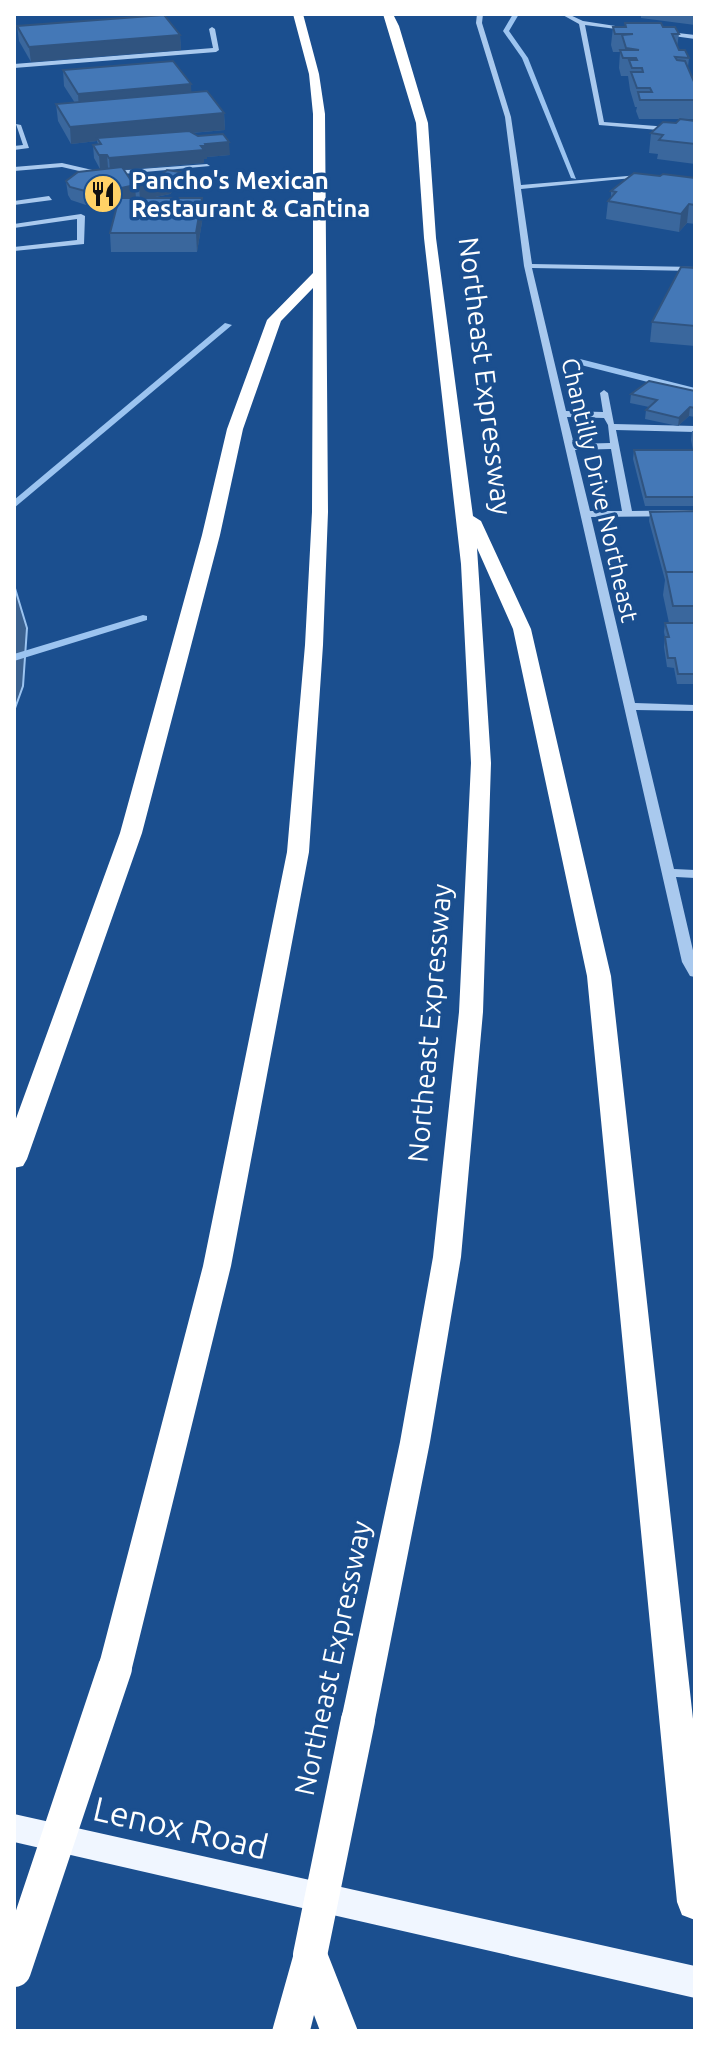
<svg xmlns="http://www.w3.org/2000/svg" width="709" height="2045" font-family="Ubuntu,sans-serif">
<rect width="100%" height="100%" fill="#1b4f8f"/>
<path fill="#3c6290" stroke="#9cc4f0" stroke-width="2" d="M14 585 27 628 23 686 14 711Z"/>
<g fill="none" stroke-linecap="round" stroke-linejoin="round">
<g fill="#9cc4f0" fill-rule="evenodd">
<path d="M513 14H519L509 31 528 58 576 179 571 178 522 58 503 31Z"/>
<path d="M225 323 232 325 14 508V500Z"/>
<path d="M580 359 695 388V394L577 364V360Z"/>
<path d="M143 615 147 616V620L14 661V654Z"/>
</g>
<g fill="#a9c9ee" fill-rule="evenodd">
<path d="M477 14H483L482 23 511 117 521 185 639 175 642 177 521 189 532 264 695 267V271L532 268 566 411 603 412 600 393 604 390 608 393 614 424 695 426V432L616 430 632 511 695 510V516L591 517 635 703 695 705V711L636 710 674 869 695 870V878L676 877 695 959V977L690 976 682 962 524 266 505 117 476 23ZM567 417 604 418 608 425 610 443 574 444ZM611 449 622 511H590L575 450Z"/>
<path d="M561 14H568L583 21 635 29 632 31 585 25 604 122 695 129V133L599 125 579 24Z"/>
<path d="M212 27 215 29 219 50 216 52 14 68V64L213 48 209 29Z"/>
<path d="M661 31 695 35V39L659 34Z"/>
<path d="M16 124 21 125 29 148 14 150V146L23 145Z"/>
<path d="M62 163 101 172 207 164 210 166 101 176 62 167 14 171V167Z"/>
<path d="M49 196 52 200 14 205V201Z"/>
<path d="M81 214 85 216 84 244 14 251V247L77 240V219L14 228V224Z"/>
</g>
<path fill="#f0f6ff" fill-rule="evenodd" d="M14 1814 695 1966V1998L14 1842Z"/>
<g fill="#fff" fill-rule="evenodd">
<path d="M293 14H303L319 74 325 114 328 512 323 645 309 852 231 1266 132 1668 127 1679 115 1683 103 1679 98 1668 203 1266 287 852 305 645 312 512 313 288 281 321 243 429 220 535 142 833 27 1159 23 1166 14 1168V1124L120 833 202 535 227 429 267 320 313 273V114L309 74Z"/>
<path d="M383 14H393L399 26 428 123 436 238 473 516 481 521 531 629 611 976 695 1737V1920L682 1915 677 1902 587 976 513 629 477 548 491 763 483 1012 461 1257 430 1442 375 1720 370 1731 358 1736 346 1731 341 1720 400 1442 433 1257 459 1012 471 763 461 564 424 238 416 123Z"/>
<path d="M310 1936 323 1942 358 2031H320L314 2015 310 2031H272L297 1942Z"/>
</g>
<g stroke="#fff" stroke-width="34">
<path d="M310 1955 358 1720"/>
<path d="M14 1970 115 1668"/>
</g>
</g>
<g fill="#3a679d">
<path d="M641 14H695V25L641 18Z"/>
<path d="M625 23 663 27 679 34 677 47 679 50 689 58 688 67 695 84V119H639L636 111 637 107H635L630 90 628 76H621L619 68 620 52H613L611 45 613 27H625Z"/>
<path d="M17 26 180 35 181 50 31 62 19 41Z"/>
<path d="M63 70 192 93 224 113 225 130 192 133 230 155 207 157V159H204V163L124 170 132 182 180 185 170 194 151 198H202L203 216 197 252H111L110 233 118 203 104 206 101 203 86 205 71 200 68 195 66 181 100 169 94 158 93 145 98 144 97 141 71 144 58 121 56 104 75 103 64 86Z"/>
<path d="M695 121V164L657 159 658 154 649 153 651 133 676 123Z"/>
<path d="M660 176 695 178V224L687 223 679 232 606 219 608 201 611 198V191Z"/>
<path d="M695 268V346L650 342 652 322Z"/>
<path d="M695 391V417L689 416 678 426 645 419 646 410 649 407 630 403 631 394Z"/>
<path d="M692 431H695V506H645L633 459 634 450H693L691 440Z"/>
<path d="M695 511V684H677L674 668 667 667 664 647 665 637 664 632 665 623H669L663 595 665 580 649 521 650 512Z"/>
</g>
<g fill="#305480">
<path d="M180 35 181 50 31 62 29 47Z"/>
<path d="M191 84 192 101 79 110 78 94Z"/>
<path d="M224 113 225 130 99 141 97 138V141L71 144 70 127Z"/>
<path d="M229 142 230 155 207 157V159H204V163L110 171 109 158 201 146 205 144Z"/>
<path d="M99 155H107L108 168 100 169Z"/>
<path d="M180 172V185L170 194 140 200 139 186Z"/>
<path d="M135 185 136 199 104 206 103 192Z"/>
<path d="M100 189 101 203 86 205 85 191Z"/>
<path d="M202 198 203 216 197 252 196 233Z"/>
<path d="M689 204 687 223 679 232 681 214Z"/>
<path d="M690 407 689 416 678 426 679 418Z"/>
</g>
<g fill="#4478b7" stroke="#305480" stroke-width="2">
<path d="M164 15 180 35 29 47 17 26Z"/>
<path d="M625 23H661L663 27H675L679 34H672L679 50H685L689 58 675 57 677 60 685 61 695 84V100H640L638 92H652L650 88H637L631 72H643L642 68H632L629 60H637L636 58H623L620 50H639L626 48 622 35 633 34H615L613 27H626Z"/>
<path d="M173 61 191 84 78 94 63 70Z"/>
<path d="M207 91 224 113 70 127 56 104Z"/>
<path d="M680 119 695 121V144L659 140 663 135 651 133 663 122 676 123Z"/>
<path d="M189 131 198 136 223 134 229 142 205 144 206 146H201L204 150 109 158 107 155H99L93 145 101 144 97 138Z"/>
<path d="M122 167 132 182 157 178 167 170 180 172 169 181 139 186 133 183 135 185 103 192 100 189 85 191 70 187 66 181 78 172Z"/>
<path d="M634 173 660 176 663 174 695 178V205L689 204 681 214 608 201 616 192 611 191Z"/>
<path d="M119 198H202L196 233H110Z"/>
<path d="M681 267 695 268V326L652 322Z"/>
<path d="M649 381 695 391V408L690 407 679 418 646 410 657 400 631 394Z"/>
<path d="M634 450H695V497H646Z"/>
<path d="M695 511V572H666L650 512Z"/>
<path d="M666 572H695V606H673Z"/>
<path d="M665 623H695V674H678L675 658H668L665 637H669Z"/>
</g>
<defs>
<symbol id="restaurant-disc" viewBox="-11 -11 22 22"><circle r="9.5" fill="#ffd166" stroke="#1b4f8f"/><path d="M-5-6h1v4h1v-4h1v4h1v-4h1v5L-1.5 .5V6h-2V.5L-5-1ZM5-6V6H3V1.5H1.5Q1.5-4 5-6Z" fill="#111"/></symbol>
</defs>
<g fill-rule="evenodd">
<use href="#restaurant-disc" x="81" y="172" width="44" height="44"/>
</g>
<g text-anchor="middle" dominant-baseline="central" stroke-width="7" stroke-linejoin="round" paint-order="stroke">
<g font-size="24" font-weight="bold" fill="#fff" stroke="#1b4f8f" text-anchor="start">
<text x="131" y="180">Pancho's Mexican<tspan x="131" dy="28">Restaurant &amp; Cantina</tspan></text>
</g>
<g font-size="24" fill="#fff" stroke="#1b4f8f">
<text transform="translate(600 490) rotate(77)">Chantilly Drive Northeast</text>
</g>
<g font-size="28" fill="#fff" stroke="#1b4f8f">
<text transform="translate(486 376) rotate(83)">Northeast Expressway</text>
<text transform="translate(429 1023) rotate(-85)">Northeast Expressway</text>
<text transform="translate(332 1658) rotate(-78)">Northeast Expressway</text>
</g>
<g font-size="34" fill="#fff" stroke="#1b4f8f">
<text transform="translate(181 1827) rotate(13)">Lenox Road</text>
</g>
</g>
<rect width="709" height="2045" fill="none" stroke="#ffffff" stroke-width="32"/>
</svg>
